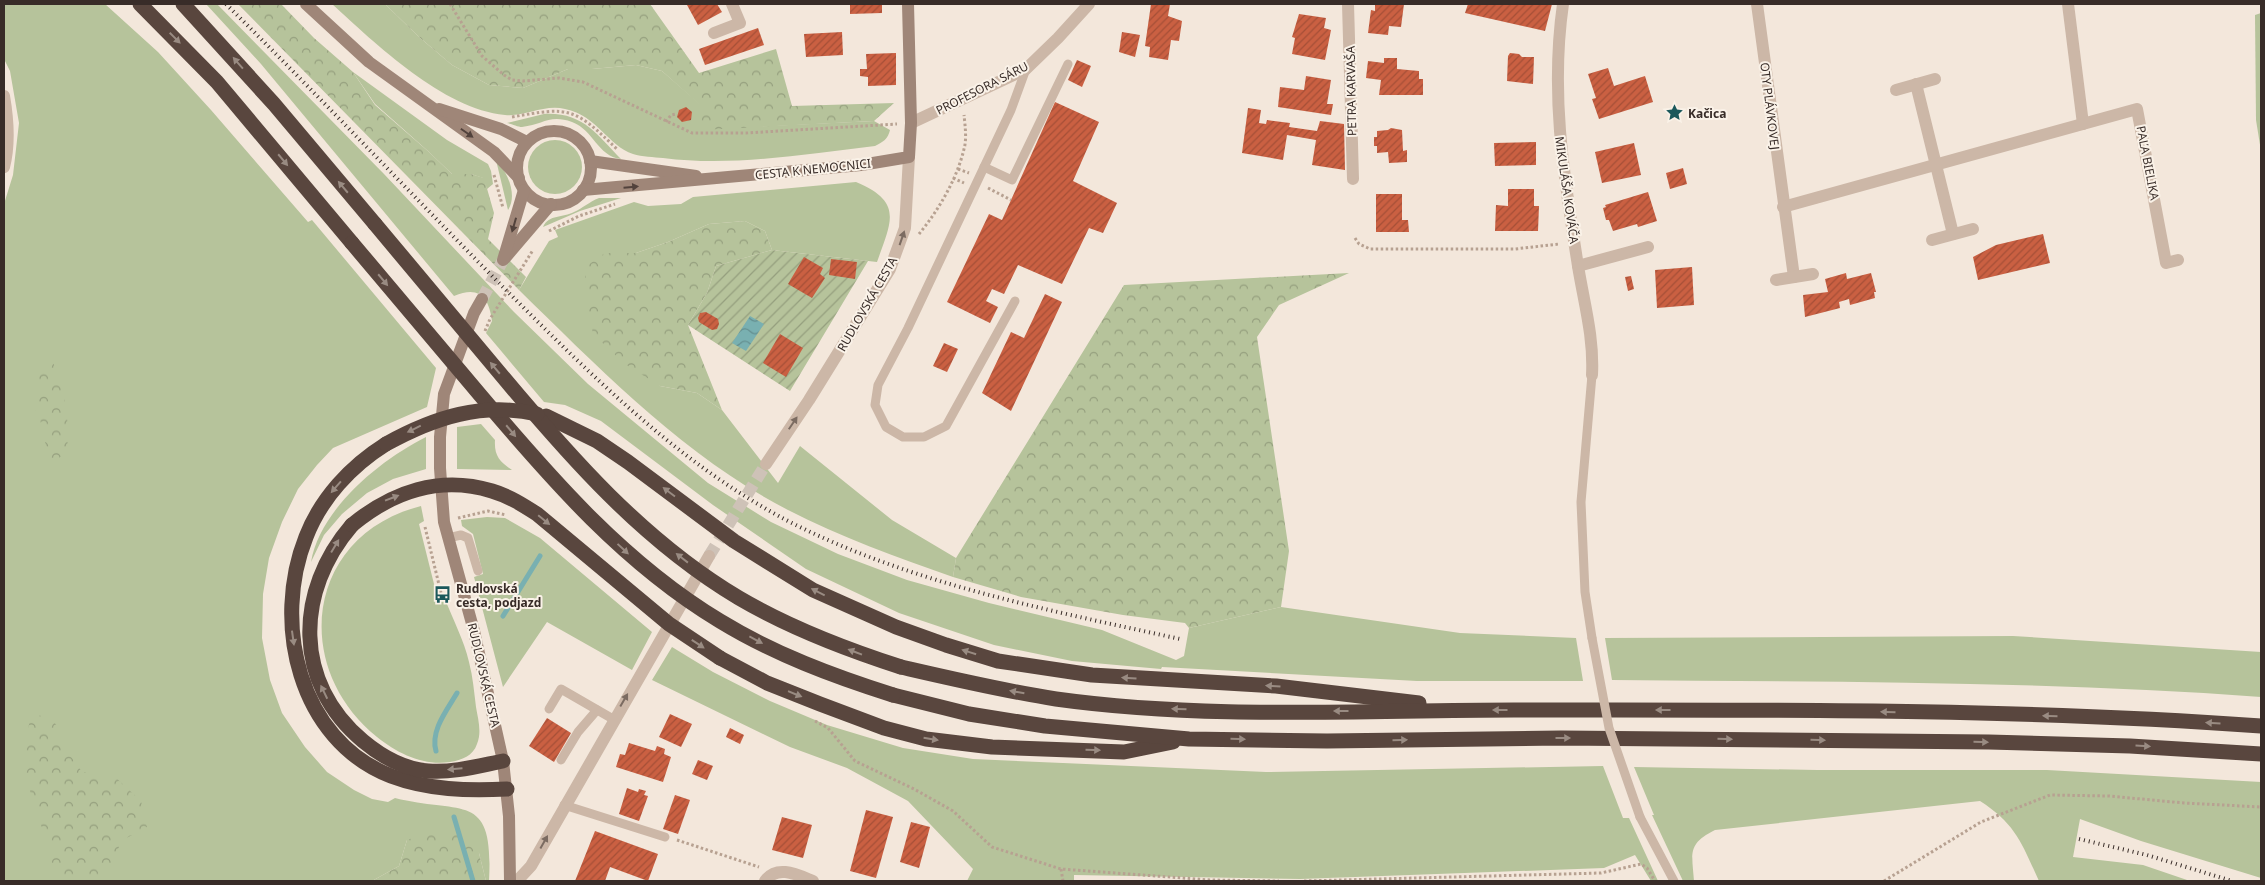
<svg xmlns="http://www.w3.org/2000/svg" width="2265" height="885" font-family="'Noto Sans',sans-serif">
<defs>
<pattern id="forest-crowns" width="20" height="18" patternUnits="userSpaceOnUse" patternTransform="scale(1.25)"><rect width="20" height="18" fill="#b6c39b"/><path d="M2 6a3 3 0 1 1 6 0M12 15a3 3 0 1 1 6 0" fill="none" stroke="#959f7e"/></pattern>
<pattern id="garden-furrows" width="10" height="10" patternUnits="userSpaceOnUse" patternTransform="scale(1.25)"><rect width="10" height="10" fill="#b6c39b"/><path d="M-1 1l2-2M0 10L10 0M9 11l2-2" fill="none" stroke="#959f7e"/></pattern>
<pattern id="water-waves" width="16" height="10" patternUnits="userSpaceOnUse" patternTransform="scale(1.25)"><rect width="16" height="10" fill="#79b0b1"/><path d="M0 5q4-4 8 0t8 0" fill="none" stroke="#648f90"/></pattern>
<pattern id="building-hatch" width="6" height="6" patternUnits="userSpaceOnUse" patternTransform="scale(1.25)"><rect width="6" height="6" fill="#ca6042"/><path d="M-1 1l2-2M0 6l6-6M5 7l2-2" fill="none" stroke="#a54f37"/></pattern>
</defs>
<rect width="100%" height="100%" fill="#f3e7db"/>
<g fill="#b6c39b">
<path d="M4 4H105L158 52 211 110 308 222 312 220 436 368 427 407 333 448 317 465 298 489 282 522 269 558 263 594 262 638 270 680 282 713 305 747 327 772 354 790 372 799 388 802 395 798C463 815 494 790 489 881H486L479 853 407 840 399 866 372 881H4V204L13 175 19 123 10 71 4 59Z"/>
<path d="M206 4H217L384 174 514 312 588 384 708 483 771 522 838 554 907 580 989 603 1102 630 1176 660 1184 656 1189 628 1281 607 1460 633 1576 638 1583 681H1417L1162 667 1161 669 1072 661 994 645 899 613 806 569 713 505 601 421 565 405 544 402 486 333 492 321C489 297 479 285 454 296L261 64Z"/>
<path d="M332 4H385L419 37 452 65 489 85 523 88 568 69H592L636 65 662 71 701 105 700 129 874 121 890 130C888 139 883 142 875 146 805 154 733 167 663 158 654 157 642 157 633 154 608 146 598 116 565 109 544 104 525 117 505 115 443 109 376 44 332 4Z"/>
<path d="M2261 13V151L2256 120 2255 15Z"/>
<path d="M353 72 447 140 488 164 491 171 493 184 487 189 483 178 471 174H452L429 152 375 104Z"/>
<path d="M544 114C583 112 596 134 621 159 597 156 594 130 572 122 549 114 543 125 522 127 518 127 512 124 507 123Z"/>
<circle cx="555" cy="167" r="27"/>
<path d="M496 160C507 171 518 195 508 210Z"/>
<path d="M856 182C904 202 891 222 877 262L772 250 765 231 745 221 709 224 668 242 636 253H605L660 386 697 393 722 410 778 483 800 446 892 520 956 558 953 577C897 557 840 537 788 510 685 457 601 370 519 290L549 241 558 237 555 230 634 202 648 206 681 204 693 197Z"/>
<path d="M599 198H621L580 211 543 227C549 214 563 218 574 212 583 208 589 202 599 198Z"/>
<path d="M481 424 495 440C494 456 500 462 512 470L457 469V427Z"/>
<path d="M426 437V469L393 479 367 493 342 514 324 535 311 562C320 509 380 460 426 437Z"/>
<path d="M421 506 424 521 419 524 438 600 445 599C453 620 464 640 469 662 473 677 474 692 476 707 478 719 482 732 477 744 473 756 462 760 450 762 424 766 398 754 377 737 290 667 306 535 421 506Z"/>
<path d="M487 517 505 518 540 538 652 632 632 670 547 622 503 687 474 577 483 574 473 534 462 526 461 520Z"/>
<path d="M2013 636 2261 652V697C2045 681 1829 682 1612 680L1605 638Z"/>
<path d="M672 647 713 672 770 701 827 725 903 748 973 759 1266 772 1603 766 1623 818H1629L1658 881H1651L1635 855 1604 868 1300 879 1074 875V881H967L973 869 908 801 847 768 790 747 652 680Z"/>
<path d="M1634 767 1817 770H2047L2261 782V878L2141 841 2080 819 2073 857 2143 865 2190 881H2039C2022 844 2016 824 1980 801L1715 830C1687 844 1692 853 1694 881H1683L1652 815H1654Z"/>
</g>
<g fill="url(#forest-crowns)">
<path d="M238 4H281L314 38 353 72 375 105 429 152 452 174H471L484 178 494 213 488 239 526 277 519 290Z"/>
<path d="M385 4H650L699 73 776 49 792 106 894 103 874 121 700 130V105L662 71 636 65 592 69H568L523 88 489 85 452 65 419 37Z"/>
<path d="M745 221 765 231 772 250 716 266 707 293 688 325 722 410 697 393 660 386 625 364 593 334 585 291V267L605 253H636L668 242 709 224Z"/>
<path d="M1349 273 1279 305 1257 337 1289 551 1281 607 1189 628 1185 623 1123 615 1021 597 953 577 956 558 1124 285Z"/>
<path d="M47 361 53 362C65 392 70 419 67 451L57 460 47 459 46 446 40 419 35 409 38 369Z"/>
<path d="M32 714C61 719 56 726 67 749 71 757 77 765 82 772L114 776 141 801 147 827 121 841 107 881H55C51 838 26 799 24 755 23 741 29 726 32 714Z"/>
<path d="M431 831 468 835 479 853 486 881H372L399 866 407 840Z"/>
</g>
<path fill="url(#garden-furrows)" d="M772 250 868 261 790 391 688 325 707 293 716 266Z"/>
<path fill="url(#water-waves)" d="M750 316 764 324 746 351 732 343Z"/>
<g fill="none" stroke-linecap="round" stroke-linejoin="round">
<g stroke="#79b0b1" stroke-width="5">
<path d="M503 616 540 556"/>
<path d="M436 751C430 731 447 710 457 693"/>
<path d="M454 817 473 881"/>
</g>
</g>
<g fill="url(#building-hatch)">
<path d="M690 4H717L722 12 698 25 687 5Z"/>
<path d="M850 4H882V13L850 14Z"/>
<path d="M1151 4H1170L1168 16 1182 21 1179 41 1171 40 1168 60 1149 57 1150 47 1145 46Z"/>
<path d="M1375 4H1404L1401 27 1389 26 1388 35 1368 33 1371 10 1375 11Z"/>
<path d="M1468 4H1552L1545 31 1465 13Z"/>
<path d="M1299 14 1326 18 1324 28 1331 30 1325 60 1292 54 1295 38 1292 37Z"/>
<path d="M758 28 764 45 705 65 699 49Z"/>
<path d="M842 32 843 55 806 57 804 34Z"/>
<path d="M1122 32 1140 35 1135 57 1119 52Z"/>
<path d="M896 53V85L868 86V77L860 76V69H867L866 54Z"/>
<path d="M1510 53 1519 54 1522 57H1534L1533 84 1507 81 1508 56Z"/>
<path d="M1384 58H1397V69L1419 71V79H1423V95H1379L1381 80 1366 78 1368 61 1384 63Z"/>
<path d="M1077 60 1091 66 1082 87 1068 80Z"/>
<path d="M1608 68 1614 86 1645 76 1653 102 1599 119 1592 99 1596 98 1588 74Z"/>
<path d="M1306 76 1331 80 1327 104H1333L1331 115 1278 107 1280 87 1304 90Z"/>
<path d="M1055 102 1099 122 1073 181 1117 203 1103 233 1089 228 1062 284 1018 265 1004 294 992 289 986 301 998 307 990 323 947 302 989 214 1002 220Z"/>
<path d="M686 107 692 112 691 120 682 122 677 117 679 110Z"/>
<path d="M1248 108 1261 110 1259 123 1266 124 1267 120 1290 123 1289 127 1317 131 1320 121 1344 124 1345 170 1312 165 1316 140 1287 135 1283 160 1242 153Z"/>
<path d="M1391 128 1402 130 1403 151 1407 150V162L1389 163 1388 152 1377 153V146H1374V137H1377V131L1388 130Z"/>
<path d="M1536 142V165L1495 166 1494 143Z"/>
<path d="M1634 143 1641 175 1602 183 1595 152Z"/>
<path d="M1683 168 1687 184 1670 189 1666 173Z"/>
<path d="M1508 189H1534V206H1539L1538 231H1495L1496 205 1508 206Z"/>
<path d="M1648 192 1657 221 1638 227 1637 224 1613 231 1609 220H1606L1603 208 1606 207 1605 205Z"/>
<path d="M1376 194H1402V220H1408L1409 232H1376Z"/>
<path d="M2043 234 2050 263 1978 280 1973 257 1996 245Z"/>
<path d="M804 257 823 268 820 274 825 278 812 298 788 284Z"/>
<path d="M831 259 857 262 855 279 829 275Z"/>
<path d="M1692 267 1694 305 1657 308 1655 270Z"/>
<path d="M1846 273 1847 279 1871 273 1876 292H1874L1875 298 1850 305 1849 299 1839 302 1840 308 1805 317 1803 295 1828 292 1825 279Z"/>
<path d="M1631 276 1634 289 1628 291 1625 277Z"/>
<path d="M1045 294 1062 302 1011 411 982 393 1011 332 1024 338Z"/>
<path d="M706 312 718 319 719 324 717 329 712 330 699 322 698 318 700 313Z"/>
<path d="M780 334 803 348 786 377 763 363Z"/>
<path d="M944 343 958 349 947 372 933 366Z"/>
<path d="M670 714 692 724 681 747 659 737Z"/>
<path d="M547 718 571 733 554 762 529 746Z"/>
<path d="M730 728 744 735 740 744 726 737Z"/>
<path d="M629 743 655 751 657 746 665 749 664 754 671 757 663 782 616 767 620 754 625 755Z"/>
<path d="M698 760 713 766 707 780 692 774Z"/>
<path d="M627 788 638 792 639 789 646 791 644 795 648 796 639 821 619 814Z"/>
<path d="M675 795 690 800 678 834 663 829Z"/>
<path d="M866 810 893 817 876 878 850 871Z"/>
<path d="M782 817 812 825 803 858 772 850Z"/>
<path d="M911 822 930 827 919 868 900 862Z"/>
<path d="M595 831 658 854 648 881 610 867 605 881H575Z"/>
</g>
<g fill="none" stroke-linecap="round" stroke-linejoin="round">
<path stroke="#cec2b7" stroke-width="12" stroke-dasharray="12 6" stroke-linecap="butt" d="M709 556 766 464"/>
<path stroke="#cec2b7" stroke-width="12" stroke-dasharray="12 6" stroke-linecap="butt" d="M482 299 503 260"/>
<g stroke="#b7a191" stroke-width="3" stroke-dasharray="2.5 2.5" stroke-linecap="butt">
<path d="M450 4 482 56 504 75 512 80 523 81 559 78 583 82 692 133H746L897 124"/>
<path d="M512 117C572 106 574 108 618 150"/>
<path d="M666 122 671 115 676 114"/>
<path d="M958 169 969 173"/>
<path d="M494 175 503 208"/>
<path d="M953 178 964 183"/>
<path d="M988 188 1011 200"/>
<path d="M549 231 579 216 615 204"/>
<path d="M919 234C938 211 957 179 964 149 967 139 965 125 964 115"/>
<path d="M1355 238 1359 244 1370 249H1515L1559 244"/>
<path d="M485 331 490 319 533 250"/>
<path d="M458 518 488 511 506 515"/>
<path d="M425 527 442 597"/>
<path d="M815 721 828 728 855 761 914 789 953 811 992 847 1061 869 1210 880 1279 881"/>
<path d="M677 840 759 867"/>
<path d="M1061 869 1063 881"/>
<path d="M1304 881 1601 873 1641 864 1647 868 1655 881"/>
<path d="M1884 881 1981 822 2050 795 2109 796 2184 803 2261 807"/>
</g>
<g stroke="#ccb7a7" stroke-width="9">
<path d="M984 167 1012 180 1068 64"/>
<path d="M1015 301 946 426 924 437H903L886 427 875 405 878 385 908 328 1011 110 1026 69"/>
<path d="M448 538 461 535 468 538 478 571"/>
<path d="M1592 638 1585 592 1581 502 1592 375"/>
<path d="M549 709 561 689 613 719"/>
<path d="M561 760 578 732 597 710"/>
<path d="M564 805 665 837"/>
<path d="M1640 817 1674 881"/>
</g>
<g stroke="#ccb7a7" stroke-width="12">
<path d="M1348 4 1353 179"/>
<path d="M1563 4C1550 94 1564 177 1578 266 1584 303 1594 337 1592 375"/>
<path d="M1757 4 1794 277"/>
<path d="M2068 4 2083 124"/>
<path d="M714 33 740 23 732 4"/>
<path d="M1916 84 1953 234"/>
<path d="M1896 90 1935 79"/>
<path d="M4 96C8 119 10 144 4 167"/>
<path d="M911 123 1026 69 1058 38 1089 4"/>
<path d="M1783 207 2137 109 2166 263 2178 260"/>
<path d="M1932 240 1973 229"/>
<path d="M1578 266 1648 247"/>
<path d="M1776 280 1813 274"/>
<path d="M766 464 809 400 890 269 905 228 909 157"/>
<path d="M517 881 531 866 709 556"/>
<path d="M765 881C777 864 798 875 813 881"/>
</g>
<g stroke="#9f8678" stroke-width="12">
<path d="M306 4 369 62 494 152 519 178"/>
<path d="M439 109 501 129 527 142"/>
<circle cx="554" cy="168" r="37"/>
<path d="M590 161 696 176"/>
<path d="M583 190 861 165 909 157 911 123 908 4"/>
<path d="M505 258 551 204"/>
<path d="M503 260 524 190"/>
<path d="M482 299 474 313 444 394 440 437V468L444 522 474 631 503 761 509 816 510 881"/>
</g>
<g stroke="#59463e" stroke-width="15">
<path d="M140 4 217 82 352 243"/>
<path d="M183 4 274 104 375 224"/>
<path d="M546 416 597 441 628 462 734 541 813 590 896 627 946 645 998 661 1092 675 1276 686 1419 703"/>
<path d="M386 444C351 466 321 498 306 537 272 622 298 740 391 776 428 790 468 791 507 789"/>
<path d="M352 525C295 591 293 683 363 741 381 756 404 769 428 771 453 773 478 766 503 761"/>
<path d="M720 658 767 683 820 704 884 728 926 739 992 747 1124 752 1173 742"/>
<path d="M901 667C953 679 1004 691 1056 699 1207 720 1362 710 1514 710 1763 710 2013 708 2261 726"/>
<path d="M893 695 969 714 1045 726 1189 739 1327 741 1561 738 1989 742 2130 746 2261 754"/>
</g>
<g stroke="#382c28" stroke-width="4" stroke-dasharray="1 4" stroke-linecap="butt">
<path d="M226 4C320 97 410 193 503 287 590 374 680 465 790 522 912 584 1048 610 1180 639"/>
<path d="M2079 839 2147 855 2232 881"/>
</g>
<path stroke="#ccb7a7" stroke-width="9" d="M1592 638 1609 728 1640 817"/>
<g stroke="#59463e" stroke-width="15">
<path d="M375 224C416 273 457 322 498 371 569 456 643 541 739 598 790 628 845 649 901 667"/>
<path d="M352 243C395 294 438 345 481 396 552 480 625 564 720 621 774 654 833 676 893 695"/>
<path d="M386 444C435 417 482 402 537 414"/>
<path d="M352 525C392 492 440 475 492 491 509 496 523 505 537 514L669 624 720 658"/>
</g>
</g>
<defs><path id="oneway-solid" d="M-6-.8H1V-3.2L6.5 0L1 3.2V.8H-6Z" transform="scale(1.25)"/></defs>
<g fill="#998b82">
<use href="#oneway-solid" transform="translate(175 38) rotate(45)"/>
<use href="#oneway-solid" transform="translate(238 63) rotate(-131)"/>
<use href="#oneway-solid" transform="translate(283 160) rotate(50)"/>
<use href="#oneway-solid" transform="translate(343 187) rotate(-130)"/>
<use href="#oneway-solid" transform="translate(383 280) rotate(50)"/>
<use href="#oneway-solid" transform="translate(495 368) rotate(-130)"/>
<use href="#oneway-solid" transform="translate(414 429) rotate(154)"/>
<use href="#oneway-solid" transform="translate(511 431) rotate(50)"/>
<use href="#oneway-solid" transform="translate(336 487) rotate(131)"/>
<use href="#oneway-solid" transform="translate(669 492) rotate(-143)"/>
<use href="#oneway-solid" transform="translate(392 498) rotate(-21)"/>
<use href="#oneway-solid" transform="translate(544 520) rotate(39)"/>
<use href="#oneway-solid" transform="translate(335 546) rotate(-59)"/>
<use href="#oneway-solid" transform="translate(623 549) rotate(43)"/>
<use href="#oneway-solid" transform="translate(682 558) rotate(-142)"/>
<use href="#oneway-solid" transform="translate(818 592) rotate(-153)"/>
<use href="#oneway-solid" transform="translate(293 638) rotate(82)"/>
<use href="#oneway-solid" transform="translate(756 640) rotate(28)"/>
<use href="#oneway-solid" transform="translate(698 644) rotate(33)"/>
<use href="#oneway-solid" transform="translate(855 652) rotate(-159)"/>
<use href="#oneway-solid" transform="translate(969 652) rotate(-162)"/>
<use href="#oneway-solid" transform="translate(1129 678) rotate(-176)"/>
<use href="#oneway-solid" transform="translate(1273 686) rotate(-176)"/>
<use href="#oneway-solid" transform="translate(324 692) rotate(-116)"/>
<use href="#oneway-solid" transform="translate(1017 692) rotate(-170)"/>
<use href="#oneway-solid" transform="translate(795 694) rotate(22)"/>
<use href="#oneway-solid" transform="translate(1179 709) rotate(-178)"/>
<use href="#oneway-solid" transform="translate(1500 710) rotate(-180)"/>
<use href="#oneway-solid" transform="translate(1663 710) rotate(-180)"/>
<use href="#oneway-solid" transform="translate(1341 711) rotate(180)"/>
<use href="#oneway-solid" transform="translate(1888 712) rotate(-179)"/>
<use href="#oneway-solid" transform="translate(2050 716) rotate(-179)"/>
<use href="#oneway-solid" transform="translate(2213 723) rotate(-177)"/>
<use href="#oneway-solid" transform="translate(1563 738)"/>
<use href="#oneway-solid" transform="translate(931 739) rotate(9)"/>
<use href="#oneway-solid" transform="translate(1238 739) rotate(1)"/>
<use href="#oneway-solid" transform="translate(1725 739) rotate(1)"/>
<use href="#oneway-solid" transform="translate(1400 740) rotate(-1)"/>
<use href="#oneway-solid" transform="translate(1818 740) rotate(1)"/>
<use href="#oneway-solid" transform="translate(1981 742) rotate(1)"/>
<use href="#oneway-solid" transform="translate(2143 746) rotate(3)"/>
<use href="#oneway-solid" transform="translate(1093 750) rotate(2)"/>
<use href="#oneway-solid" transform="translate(455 769) rotate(175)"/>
</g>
<g fill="#52423c">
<use href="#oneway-solid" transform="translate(467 133) rotate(35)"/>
<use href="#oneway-solid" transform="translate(631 187) rotate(-5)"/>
<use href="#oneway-solid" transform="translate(514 225) rotate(106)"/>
</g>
<g fill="#7b6b61">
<use href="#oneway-solid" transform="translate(902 238) rotate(-71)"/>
<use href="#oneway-solid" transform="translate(793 423) rotate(-56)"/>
<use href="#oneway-solid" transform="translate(624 700) rotate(-60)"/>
<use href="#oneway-solid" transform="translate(544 842) rotate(-61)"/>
</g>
<defs>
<symbol id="sight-bare" viewBox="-9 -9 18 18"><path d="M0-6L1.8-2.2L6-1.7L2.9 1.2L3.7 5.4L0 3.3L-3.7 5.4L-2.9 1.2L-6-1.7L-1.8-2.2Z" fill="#1b585b" stroke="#faf2e8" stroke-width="2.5" paint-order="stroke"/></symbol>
<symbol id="bus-bare" viewBox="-9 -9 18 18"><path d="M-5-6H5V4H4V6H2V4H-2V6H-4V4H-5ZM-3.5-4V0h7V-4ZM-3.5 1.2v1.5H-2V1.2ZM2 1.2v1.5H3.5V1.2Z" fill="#1b585b" stroke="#faf2e8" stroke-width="2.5" paint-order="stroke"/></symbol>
</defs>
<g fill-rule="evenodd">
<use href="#sight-bare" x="1662" y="100" width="25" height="25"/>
<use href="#bus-bare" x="430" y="582" width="25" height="25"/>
</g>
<g text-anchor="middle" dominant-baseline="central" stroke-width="4" stroke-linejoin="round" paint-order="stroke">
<g font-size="12" fill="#382c28" stroke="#faf2e8">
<text transform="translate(982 88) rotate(-27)">PROFESORA SÁRU</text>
<text transform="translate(1351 91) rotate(-91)">PETRA KARVAŠA</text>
<text transform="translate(1770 106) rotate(83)">OTY PLÁVKOVEJ</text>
<text transform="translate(2148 163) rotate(79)">PAĽA BIELIKA</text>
<text transform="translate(813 169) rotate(-6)">CESTA K NEMOCNICI</text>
<text transform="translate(1567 190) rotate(82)">MIKULÁŠA KOVÁČA</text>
<text transform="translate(867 304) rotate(-60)">RUDLOVSKÁ CESTA</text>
<text transform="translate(484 675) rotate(77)">RUDLOVSKÁ CESTA</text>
</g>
<g font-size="12" font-weight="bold" fill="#382c28" stroke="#faf2e8" text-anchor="start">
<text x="1688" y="113">Kačica</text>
<text x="456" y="588">Rudlovská<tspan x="456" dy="14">cesta, podjazd</tspan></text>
</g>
</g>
<rect width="2265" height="885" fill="none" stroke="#382c28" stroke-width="10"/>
</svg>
